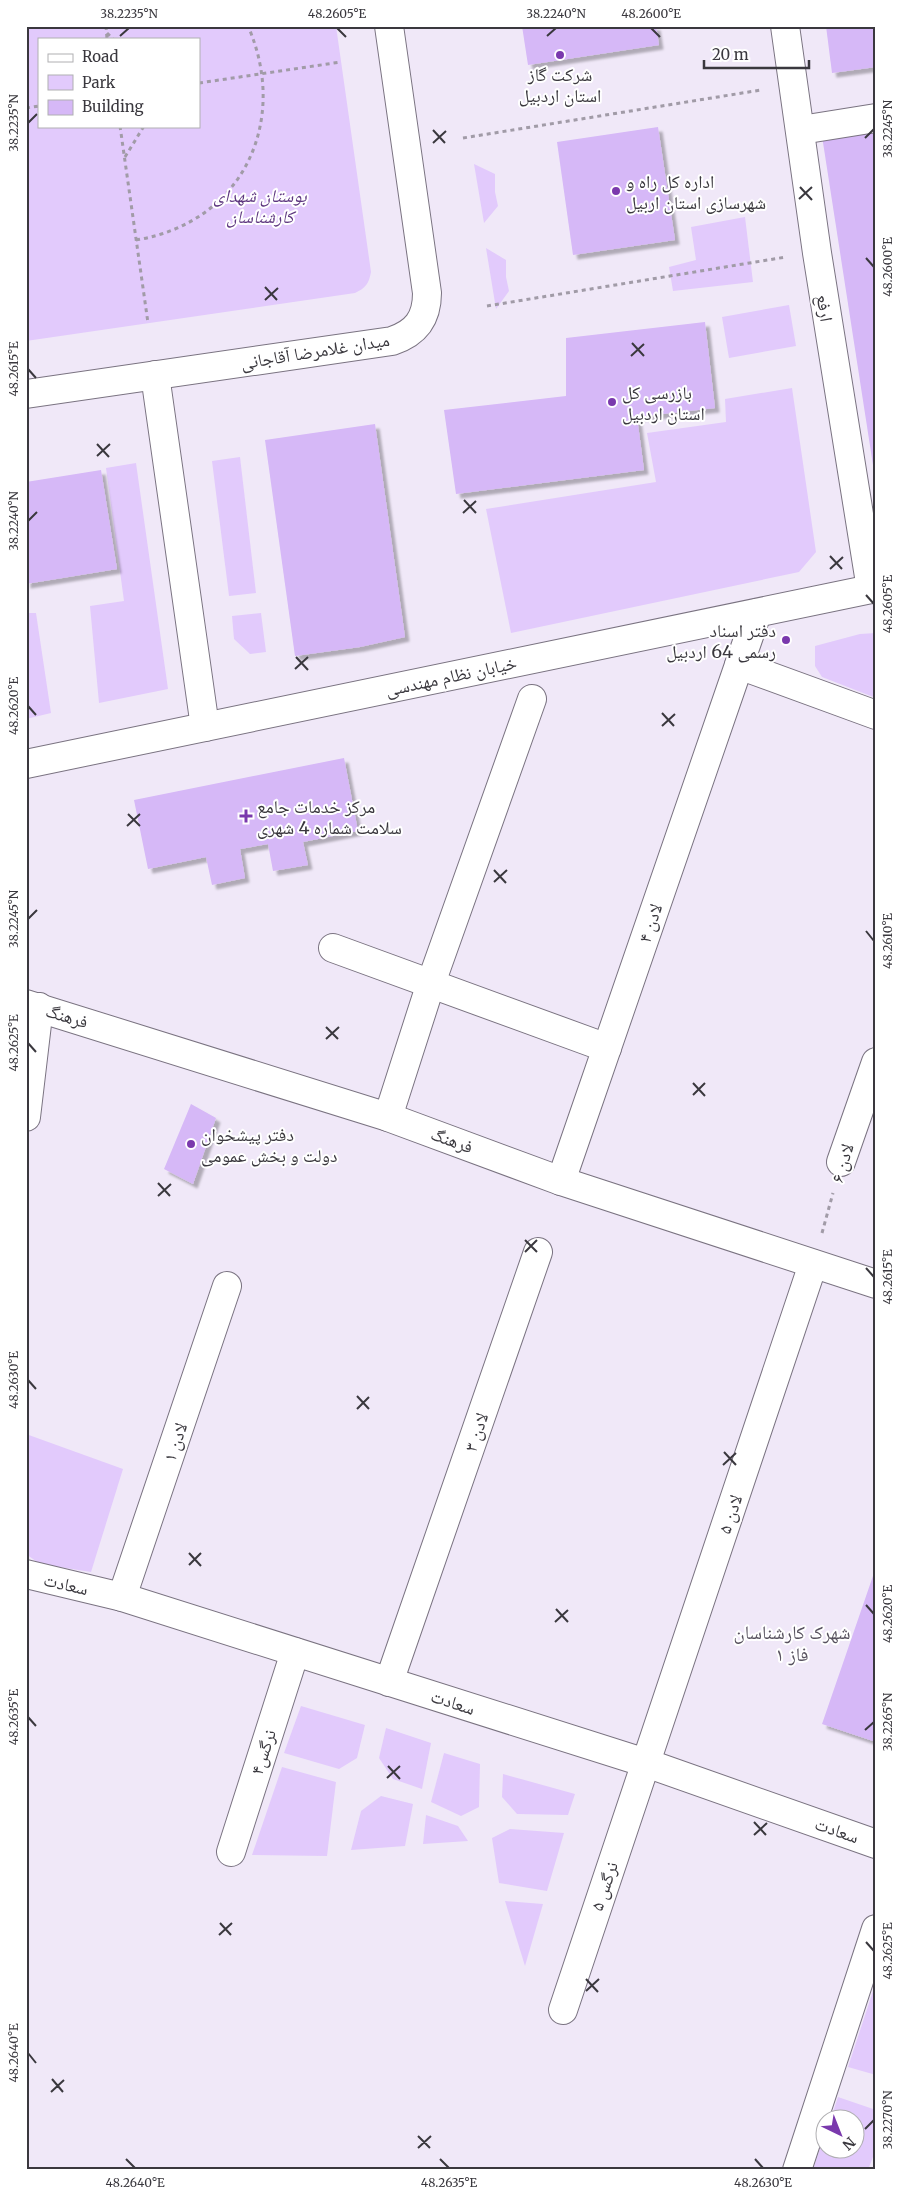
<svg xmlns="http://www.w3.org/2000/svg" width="902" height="2196" font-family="Merriweather,'Noto Naskh Arabic',serif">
<defs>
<filter id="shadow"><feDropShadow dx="4.5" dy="4.5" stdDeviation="1" flood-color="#0004"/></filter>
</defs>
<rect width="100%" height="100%" fill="#f0e8f8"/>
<g fill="#e2cafc" fill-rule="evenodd">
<path d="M26 26H336L371 272C369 283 366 288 355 293L26 341ZM39 39H199V126H39Z"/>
<path d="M474 164 495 174V192L498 206 484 223Z"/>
<path d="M745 217 753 282 673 291 669 267 696 260 691 227Z"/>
<path d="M486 248 506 260V277L509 291 496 309Z"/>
<path d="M789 305 796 346 729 358 722 317Z"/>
<path d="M792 388 816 552 799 572 511 633 486 509 656 482 647 433 726 422 725 399Z"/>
<path d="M240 457 256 593 229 596 212 461Z"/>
<path d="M136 463 168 689 99 703 90 606 124 601 106 468Z"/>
<path d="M26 613H36L51 713 26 719Z"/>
<path d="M261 613 266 652 250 654 234 639 232 616Z"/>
<path d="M876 633V698L822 677 815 666V646L860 634Z"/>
<path d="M26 1434 123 1469 91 1572 40 1564 26 1554Z"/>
<path d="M301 1706 365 1725 357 1758 339 1769 284 1753Z"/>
<path d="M386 1728 431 1743 422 1789 393 1779 379 1758Z"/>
<path d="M444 1753 480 1764 479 1807 461 1816 431 1802Z"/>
<path d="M282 1767 336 1782 327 1856 252 1855Z"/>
<path d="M503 1774 575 1794 568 1815 517 1814 502 1797Z"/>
<path d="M381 1796 413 1804 405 1846 351 1850 361 1811Z"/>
<path d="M426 1815 458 1826 468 1841 423 1844Z"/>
<path d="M510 1829 564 1833 547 1891 499 1883 492 1838Z"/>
<path d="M505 1901 543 1904 525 1966Z"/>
<path d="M874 1988 876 1989V2075L848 2067Z"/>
<path d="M838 2097 876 2110V2149L868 2170H813L824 2136V2148H854V2118H831Z"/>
</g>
<g fill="#d6b8f7" filter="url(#shadow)">
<path d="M522 26H656L659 45 528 65Z"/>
<path d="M826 26H876V67L832 73Z"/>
<path d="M658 127 675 240 573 255 557 142Z"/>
<path d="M876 129V478H875L822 136Z"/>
<path d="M705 322 715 408 637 417 644 470 456 494 444 410 566 396V338Z"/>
<path d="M375 424 405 637 360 647 295 656 265 440Z"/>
<path d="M101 470 117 569 26 584V482Z"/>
<path d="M344 758 358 831 303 842 308 865 273 871 268 844 240 849 245 878 212 885 206 857 148 869 134 800Z"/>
<path d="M191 1104 216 1118 193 1184 164 1169Z"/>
<path d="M874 1573 876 1574V1742L822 1724Z"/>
</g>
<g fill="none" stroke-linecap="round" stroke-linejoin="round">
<defs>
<g id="street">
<path d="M785 26 817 253 871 589"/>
<path d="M801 130 876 118"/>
<path d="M155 375 205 727"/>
<path d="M757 613 739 665 876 715"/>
<path d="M333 948 607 1048"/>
<path d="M26 1004 388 1117 561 1181 876 1284"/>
<path d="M26 1117 39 1007"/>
<path d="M388 1117 431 983 532 699"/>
<path d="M841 1162 876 1062"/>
<path d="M561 1181 739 665"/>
<path d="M26 1574 122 1597 646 1763 876 1844"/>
<path d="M122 1597 227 1286"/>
<path d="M389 1682 538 1252"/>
<path d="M231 1852 295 1652"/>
<path d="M563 2010 813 1264"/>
<path d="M797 2170 876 1929"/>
</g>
<g id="secondary">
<path d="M26 394 392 341C416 333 427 319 427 293L389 26"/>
<path d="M26 764 876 588"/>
</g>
</defs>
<use href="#street" stroke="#7a7381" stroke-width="30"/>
<use href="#secondary" stroke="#7a7381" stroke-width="30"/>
<g stroke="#a19ba7" stroke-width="3" stroke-dasharray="4 4" stroke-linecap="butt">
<path d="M106 26 107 39"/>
<path d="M107 33 113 39"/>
<path d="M199 83 341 62"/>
<path d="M26 108 39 106"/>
<path d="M120 126 148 323"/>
<path d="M463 138 761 90"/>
<path d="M125 157 144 126"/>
<path d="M136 240C242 223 290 122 248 26"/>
<path d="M487 306 786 257"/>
<path d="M822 1233 833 1193"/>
</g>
<use href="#street" stroke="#fff" stroke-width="28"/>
<use href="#secondary" stroke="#fff" stroke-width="28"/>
</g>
<path fill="none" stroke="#3a383e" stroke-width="2" d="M337 28 346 37M651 28 660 37M120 36 129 28M547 36 556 28M28 123 37 114M433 130 445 143M865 138 874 129M433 143 446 131M800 187 812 200M799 199 812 187M866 258 874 267M265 287 277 300M265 300 278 288M632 343 644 356M631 356 644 344M28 369 36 378M97 444 109 457M97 456 110 444M464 500 476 513M463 513 476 501M28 521 37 512M830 556 842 569M830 569 843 557M866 595 874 604M296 657 308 670M295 669 308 657M28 706 36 715M662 713 674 726M662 726 675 714M128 814 140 826M127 826 140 814M494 870 506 883M494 882 507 870M28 919 37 910M866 931 874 941M326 1027 338 1039M326 1039 339 1027M28 1043 36 1052M693 1083 705 1096M693 1095 705 1083M158 1183 170 1196M158 1196 171 1184M525 1240 537 1252M525 1252 537 1240M866 1268 874 1277M28 1380 36 1389M357 1396 369 1409M357 1409 369 1397M724 1452 736 1465M723 1465 736 1453M189 1553 201 1566M189 1565 201 1553M866 1605 874 1614M556 1609 568 1622M555 1622 568 1610M28 1717 36 1726M865 1730 874 1722M388 1766 400 1779M387 1778 400 1766M754 1822 766 1835M754 1835 767 1823M220 1923 231 1935M219 1935 232 1923M866 1942 874 1951M586 1979 598 1992M586 1991 599 1979M28 2053 36 2063M52 2079 63 2092M51 2092 64 2080M865 2129 874 2120M418 2136 430 2148M418 2148 431 2136M126 2159 135 2168M440 2159 449 2168M755 2159 763 2168"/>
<g fill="#7a39ad" stroke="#fff" stroke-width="2">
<circle cx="560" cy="55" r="5"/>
<circle cx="616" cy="191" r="5"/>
<circle cx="612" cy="402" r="5"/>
<circle cx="786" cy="640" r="5"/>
<path d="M243.5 808.5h5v5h5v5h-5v5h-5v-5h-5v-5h5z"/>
<circle cx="191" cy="1144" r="5"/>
</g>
<g text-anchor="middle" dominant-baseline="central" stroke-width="4" stroke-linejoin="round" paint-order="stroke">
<g font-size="18" fill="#3a383e" stroke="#fff" text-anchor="start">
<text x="560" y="74" text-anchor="middle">شرکت گاز<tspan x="560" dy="21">استان اردبیل</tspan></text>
<text x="626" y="181">اداره کل راه و<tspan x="626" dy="21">شهرسازی استان اربیل</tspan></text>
<text x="622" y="392">بازرسی کل<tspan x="622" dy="21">استان اردبیل</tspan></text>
<text x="776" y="630" text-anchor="end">دفتر اسناد<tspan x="776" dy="21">رسمی 64 اردبیل</tspan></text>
<text x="257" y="806">مرکز خدمات جامع<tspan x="257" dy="21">سلامت شماره 4 شهری</tspan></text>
<text x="201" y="1134">دفتر پیشخوان<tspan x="201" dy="21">دولت و بخش عمومی</tspan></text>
</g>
<g font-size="18" font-style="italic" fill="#5d367f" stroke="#fff">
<text x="260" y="195">بوستان شهدای<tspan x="260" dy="21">کارشناسان</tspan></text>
</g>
<g font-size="18" fill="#3a383e" stroke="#fff">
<text transform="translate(825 308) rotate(81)">ارفع</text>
<text transform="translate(315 351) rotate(-9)">میدان غلامرضا آقاجانی</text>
<text transform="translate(451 676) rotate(-12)">خیابان نظام مهندسی</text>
<text transform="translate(650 923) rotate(-71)">لادن ۴</text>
<text transform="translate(67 1016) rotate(17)">فرهنگ</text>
<text transform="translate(452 1140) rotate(20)">فرهنگ</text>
<text transform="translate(842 1163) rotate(-73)">لادن ۶</text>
<text transform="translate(476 1432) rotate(-71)">لادن ۳</text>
<text transform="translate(175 1442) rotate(-71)">لادن ۱</text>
<text transform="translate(730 1514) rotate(-71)">لادن ۵</text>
<text transform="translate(66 1584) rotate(13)">سعادت</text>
<text transform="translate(453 1702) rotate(18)">سعادت</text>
<text transform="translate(263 1752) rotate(-72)">نرگس۴</text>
<text transform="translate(837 1830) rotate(19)">سعادت</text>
<text transform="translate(604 1886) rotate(-71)">نرگس ۵</text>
</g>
<g font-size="19" fill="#58525f" stroke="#fff">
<text x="792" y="1632">شهرک کارشناسان<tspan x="792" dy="22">فاز ۱</tspan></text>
</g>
</g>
<rect width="902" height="2196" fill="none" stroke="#ffffff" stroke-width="55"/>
<rect x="38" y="38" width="162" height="90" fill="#ffffff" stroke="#b0afb2"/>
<rect x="48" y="54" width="25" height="8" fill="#ffffff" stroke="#b0afb2"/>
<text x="82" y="62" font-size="15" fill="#3a383e">Road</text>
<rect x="48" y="75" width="25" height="15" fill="#e2cafc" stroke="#b0afb2"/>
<text x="82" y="88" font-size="15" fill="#3a383e">Park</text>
<rect x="48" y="100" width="25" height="15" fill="#d6b8f7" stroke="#b0afb2"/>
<text x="82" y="112" font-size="15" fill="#3a383e">Building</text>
<g transform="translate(840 2134) rotate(137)"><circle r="24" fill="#ffffff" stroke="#b0afb2"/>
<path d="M0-4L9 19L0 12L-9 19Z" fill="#7a39ad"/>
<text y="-8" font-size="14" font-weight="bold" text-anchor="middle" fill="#3a383e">N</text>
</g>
<path d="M704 60v8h105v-8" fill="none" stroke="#3a383e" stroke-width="2.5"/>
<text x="712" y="60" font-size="15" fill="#3a383e" stroke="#ffffff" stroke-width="4" paint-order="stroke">20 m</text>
<rect x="28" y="28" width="846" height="2140" fill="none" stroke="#3a383e" stroke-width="2"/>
<g font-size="12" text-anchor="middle" fill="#3a383e">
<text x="129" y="18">38.2235°N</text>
<text x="337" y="18">48.2605°E</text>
<text x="556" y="18">38.2240°N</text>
<text x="651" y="18">48.2600°E</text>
<text transform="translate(14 123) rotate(-90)" y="4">38.2235°N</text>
<text transform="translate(888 129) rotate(-90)" y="4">38.2245°N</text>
<text transform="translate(888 267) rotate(-90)" y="4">48.2600°E</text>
<text transform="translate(14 369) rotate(-90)" y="4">48.2615°E</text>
<text transform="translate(14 521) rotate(-90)" y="4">38.2240°N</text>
<text transform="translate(888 604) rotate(-90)" y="4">48.2605°E</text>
<text transform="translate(14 706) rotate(-90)" y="4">48.2620°E</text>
<text transform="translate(14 919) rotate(-90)" y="4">38.2245°N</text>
<text transform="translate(888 941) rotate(-90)" y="4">48.2610°E</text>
<text transform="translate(14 1043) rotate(-90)" y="4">48.2625°E</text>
<text transform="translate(888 1277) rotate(-90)" y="4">48.2615°E</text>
<text transform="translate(14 1380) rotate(-90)" y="4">48.2630°E</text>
<text transform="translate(888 1614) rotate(-90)" y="4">48.2620°E</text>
<text transform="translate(14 1717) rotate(-90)" y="4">48.2635°E</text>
<text transform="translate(888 1722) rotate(-90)" y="4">38.2265°N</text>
<text transform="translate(888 1951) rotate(-90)" y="4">48.2625°E</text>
<text transform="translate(14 2053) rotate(-90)" y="4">48.2640°E</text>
<text transform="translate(888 2120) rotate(-90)" y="4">38.2270°N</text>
<text x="135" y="2187">48.2640°E</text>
<text x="449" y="2187">48.2635°E</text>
<text x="763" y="2187">48.2630°E</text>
</g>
</svg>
